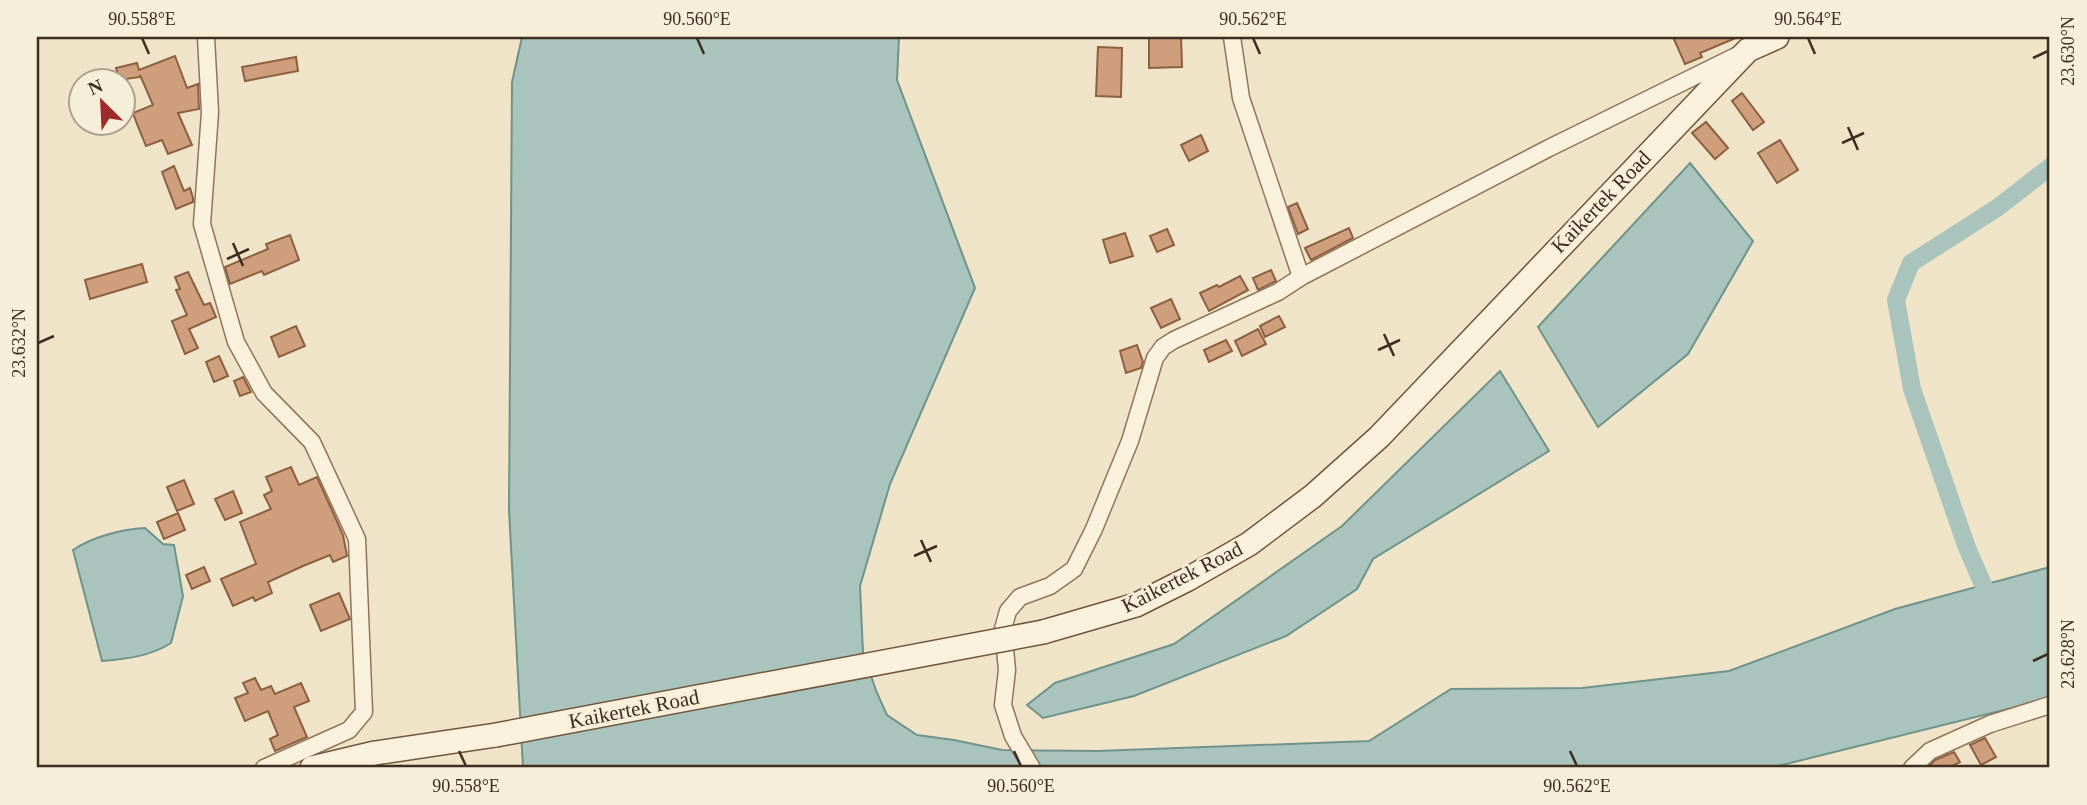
<svg xmlns="http://www.w3.org/2000/svg" width="2087" height="805" font-family="'Times New Roman',serif">
<rect width="100%" height="100%" fill="#f0e4c8"/>
<g fill="#a9c4bc" stroke="#6f938a" stroke-width="2">
<path d="M522 37H899L897 80 975 288 890 484 860 586 863 653 877 693 887 715 917 735 954 740 1002 750 1097 751 1369 741 1451 689 1582 688 1729 671 1895 609 2050 567V696L2036 702 1770 768H523L509 510 512 82Z"/>
<path d="M1690 163 1753 241 1688 354 1598 427 1538 327Z"/>
<path d="M1500 371 1549 451 1373 559 1357 589 1286 636 1134 696 1043 718 1027 705 1055 683 1174 644 1342 526Z"/>
<path d="M145 528 163 544 174 545 183 596 171 643C151 656 126 659 102 661L73 550C92 537 122 529 145 528Z"/>
</g>
<g fill="none" stroke-linecap="round" stroke-linejoin="round">
<path stroke="#a9c4bc" stroke-width="18" d="M1993 608 1966 545 1912 389 1896 300 1911 263 1997 208 2050 167"/>
</g>
<g fill="#cf9f7d" stroke="#8d5f41" stroke-width="2">
<path d="M1149 37H1181L1182 67 1149 68Z"/>
<path d="M1673 37H1738L1700 53 1702 57 1685 64Z"/>
<path d="M1098 47 1122 48 1121 97 1096 96Z"/>
<path d="M175 56 187 88 198 84 199 109 178 113 192 145 168 154 162 140 146 146 137 124 133 113 153 105 140 75V77L119 80 116 68 137 63 139 70Z"/>
<path d="M296 57 298 71 245 81 242 67Z"/>
<path d="M1742 93 1764 122 1753 130 1732 101Z"/>
<path d="M1706 122 1728 148 1715 159 1692 133Z"/>
<path d="M1201 135 1208 151 1189 161 1181 145Z"/>
<path d="M1780 140 1798 170 1777 183 1758 153Z"/>
<path d="M174 166 184 191 190 188 193 198V202L176 209 162 172Z"/>
<path d="M1297 203 1308 229 1298 234 1288 207Z"/>
<path d="M1349 228 1353 238 1311 260 1305 248Z"/>
<path d="M1167 229 1174 245 1157 252 1150 236Z"/>
<path d="M1125 233 1133 256 1110 263 1103 240Z"/>
<path d="M290 235 299 260 264 275 262 271 230 284 225 267 268 249 266 244Z"/>
<path d="M142 264 147 282 90 299 85 280Z"/>
<path d="M1271 270 1276 281 1258 290 1253 278Z"/>
<path d="M188 272 204 305 210 303 216 317 189 329 198 348 185 354 172 321 187 315 176 290 180 289 175 277Z"/>
<path d="M1240 276 1248 290 1209 311 1200 293 1217 285 1219 287Z"/>
<path d="M1171 299 1180 319 1161 328 1151 308Z"/>
<path d="M1279 316 1285 327 1265 337 1260 326Z"/>
<path d="M296 326 305 346 279 357 271 337Z"/>
<path d="M1258 329 1266 344 1242 356 1235 341Z"/>
<path d="M1226 340 1232 351 1209 362 1204 350Z"/>
<path d="M1137 345 1143 362 1141 368 1126 373 1120 351Z"/>
<path d="M219 356 228 376 214 382 206 362Z"/>
<path d="M243 377 251 392 240 396 234 381Z"/>
<path d="M291 467 299 485 317 477 343 535 347 556 333 562 330 555 303 566 268 582 272 593 255 601 253 597 233 606 221 579 256 564 240 522 271 509 264 495 272 491 266 477Z"/>
<path d="M184 480 194 504 177 511 167 487Z"/>
<path d="M233 491 242 513 225 520 215 499Z"/>
<path d="M178 513 185 530 164 539 157 522Z"/>
<path d="M204 567 210 581 192 589 186 575Z"/>
<path d="M339 593 350 619 321 631 310 605Z"/>
<path d="M255 678 261 690 271 686 275 694 301 683 309 701 294 707 307 737 275 751 270 739 278 735 268 711 245 721 235 698 248 693 243 683Z"/>
<path d="M1985 738 1996 757 1981 765 1970 745Z"/>
<path d="M1954 752 1960 762 1948 768H1927L1935 760Z"/>
</g>
<g fill="none" stroke-linecap="round" stroke-linejoin="round">
<defs>
<g id="minor">
<path d="M206 37 210 112 202 224 236 342 264 393 312 442 357 539 364 712 349 730 264 768"/>
<path d="M1232 37 1241 98 1301 277"/>
<path d="M1032 768 1013 736 1003 705 1007 670 1003 629 1008 611 1020 597 1050 586 1074 569 1094 529 1130 441 1155 358 1163 347 1174 340 1278 292 1301 277 1549 148 1736 56"/>
<path d="M1912 768 1930 751 1990 724 2050 705"/>
</g>
<g id="secondary">
<path d="M1043 632 1136 605 1188 579 1249 544 1313 496 1379 437 1748 50 1777 37"/>
<path d="M312 768 375 753 496 735"/>
</g>
</defs>
<use href="#minor" stroke="#8d765c" stroke-width="19"/>
<use href="#secondary" stroke="#6f573f" stroke-width="26"/>
<use href="#minor" stroke="#faf1dc" stroke-width="16"/>
<use href="#secondary" stroke="#faf1dc" stroke-width="23"/>
<defs>
<path id="secondary-bridge" d="M496 735 1043 632"/>
</defs>
<use href="#secondary-bridge" stroke="#6f573f" stroke-width="26" stroke-linecap="butt"/>
<use href="#secondary-bridge" stroke="#faf1dc" stroke-width="23"/>
</g>
<path fill="none" stroke="#3d2e20" stroke-width="2.5" d="M142 38 149 54M697 38 704 54M1253 38 1260 54M1808 38 1815 54M2033 58 2048 51M1848 127 1858 150M1842 143 1864 133M233 243 243 266M227 259 249 249M1384 334 1394 356M38 343 54 336M1378 350 1400 340M921 540 931 562M914 556 937 546M2033 661 2048 654M459 751 466 766M1014 751 1021 766M1570 751 1577 766"/>
<g text-anchor="middle" dominant-baseline="central" stroke-width="5" stroke-linejoin="round" paint-order="stroke">
<g font-size="21" fill="#3d2e20" stroke="#f7eed8">
<text transform="translate(1601 202) rotate(-46)">Kaikertek Road</text>
<text transform="translate(1182 577) rotate(-27)">Kaikertek Road</text>
<text transform="translate(634 709) rotate(-11)">Kaikertek Road</text>
</g>
</g>
<rect width="2087" height="805" fill="none" stroke="#f7eed8" stroke-width="77"/>
<g transform="translate(102 102) rotate(336)"><circle r="33" fill="#f7eed8" stroke="#ada18e" stroke-width="2"/>
<path d="M0-5L12 26L0 18L-12 26Z" fill="#9e2a2b"/>
<text y="-10" font-size="19" font-weight="bold" text-anchor="middle" fill="#3d2e20">N</text>
</g>
<rect x="38" y="38" width="2010" height="728" fill="none" stroke="#3d2e20" stroke-width="2.5"/>
<g font-size="18" text-anchor="middle" fill="#3d2e20">
<text x="142" y="25">90.558°E</text>
<text x="697" y="25">90.560°E</text>
<text x="1253" y="25">90.562°E</text>
<text x="1808" y="25">90.564°E</text>
<text transform="translate(2068 51) rotate(-90)" y="6">23.630°N</text>
<text transform="translate(19 343) rotate(-90)" y="6">23.632°N</text>
<text transform="translate(2068 654) rotate(-90)" y="6">23.628°N</text>
<text x="466" y="792">90.558°E</text>
<text x="1021" y="792">90.560°E</text>
<text x="1577" y="792">90.562°E</text>
</g>
</svg>
